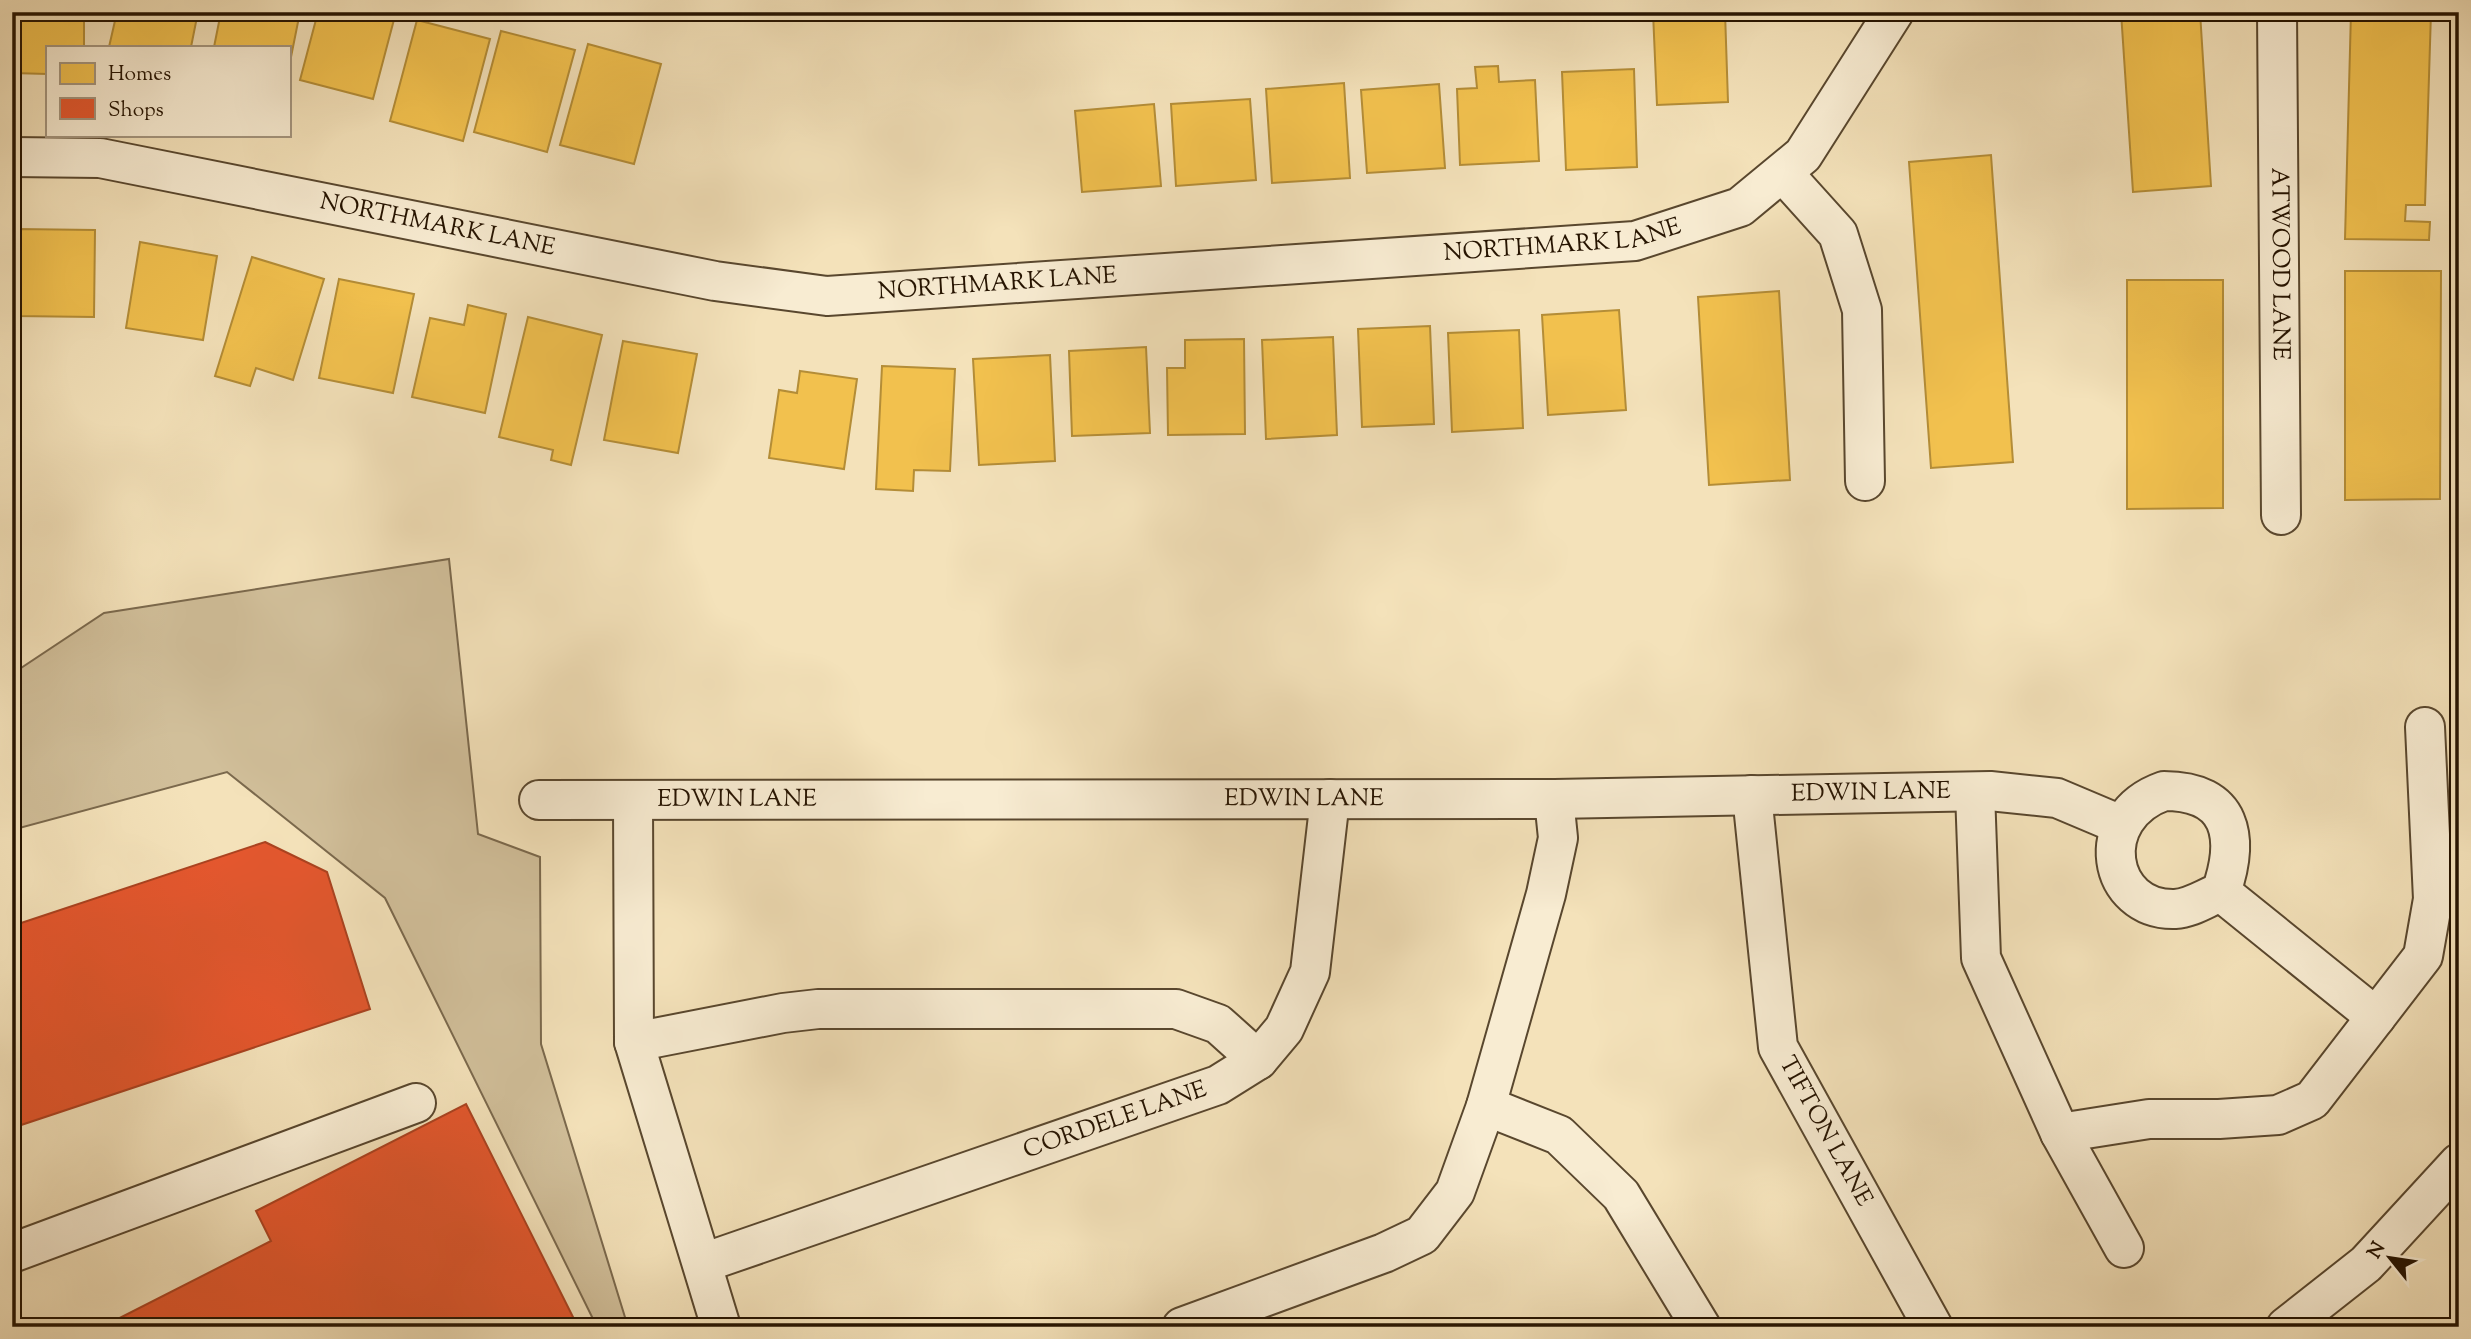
<svg xmlns="http://www.w3.org/2000/svg" width="2471" height="1339" font-family="'Sorts Mill Goudy',serif">
<rect width="100%" height="100%" fill="#f4e2ba"/>
<filter id="stains"><feTurbulence type="fractalNoise" baseFrequency=".00286" numOctaves="4"/><feColorMatrix values="0 0 0 0 .2 0 0 0 0 .09 0 0 0 0 .02 0 0 0 .5 -.17"/></filter>
<radialGradient id="worn" r=".72"><stop offset=".6" stop-color="#630" stop-opacity="0"/><stop offset="1" stop-color="#630" stop-opacity=".3"/></radialGradient>
<path fill="#d1bf9a" stroke="#7b694d" stroke-width="2" d="M449 559 478 834 540 857 541 1044 628 1327H597L385 898 227 772 12 830V674L104 613Z"/>
<g fill="#f2c14e" stroke="#b48d37" stroke-width="2">
<path d="M12 12H84V47H47V74L12 73Z"/>
<path d="M117 12H198L191 47H109Z"/>
<path d="M221 12H300L289 67V47H214Z"/>
<path d="M318 12H396L373 99 300 80Z"/>
<path d="M1653 12H1725L1728 102 1657 105Z"/>
<path d="M2121 12H2200L2211 186 2133 192Z"/>
<path d="M2351 12H2431L2425 205H2406L2405 221 2430 222 2429 240 2345 239Z"/>
<path d="M417 20 490 39 463 141 390 121Z"/>
<path d="M501 31 575 50 547 152 474 132Z"/>
<path d="M588 44 661 64 634 164 560 145Z"/>
<path d="M1498 66 1499 82 1535 80 1539 161 1460 165 1457 89 1477 88 1475 67Z"/>
<path d="M1634 69 1637 167 1566 170 1562 72Z"/>
<path d="M1344 83 1350 178 1272 183 1266 89Z"/>
<path d="M1439 84 1445 168 1367 173 1361 90Z"/>
<path d="M1250 99 1256 180 1176 186 1171 104Z"/>
<path d="M1154 104 1161 186 1082 192 1075 111Z"/>
<path d="M1991 155 2013 462 1931 468 1909 162Z"/>
<path d="M17 229 95 230 94 317 15 316Z"/>
<path d="M140 242 217 256 203 340 126 328Z"/>
<path d="M252 257 324 279 293 380 256 368 250 386 215 376Z"/>
<path d="M2345 271H2441L2440 499 2345 500Z"/>
<path d="M339 279 414 294 393 393 319 378Z"/>
<path d="M2127 280H2223V508L2127 509Z"/>
<path d="M1779 291 1790 480 1709 485 1698 297Z"/>
<path d="M468 305 506 314 485 413 412 397 430 318 464 325Z"/>
<path d="M1619 310 1626 410 1548 415 1542 315Z"/>
<path d="M528 317 602 335 571 465 551 460 553 450 499 437Z"/>
<path d="M1430 326 1434 424 1362 427 1358 329Z"/>
<path d="M1519 330 1523 428 1452 432 1448 333Z"/>
<path d="M1333 337 1337 435 1266 439 1262 340Z"/>
<path d="M1244 339 1245 434 1168 435 1167 368H1185V340Z"/>
<path d="M623 341 697 354 678 453 604 440Z"/>
<path d="M1146 347 1150 433 1072 436 1069 351Z"/>
<path d="M1050 355 1055 461 979 465 973 359Z"/>
<path d="M882 366 955 369 950 471 914 470 913 491 876 489Z"/>
<path d="M800 371 857 379 844 469 769 458 779 390 797 393Z"/>
</g>
<g fill="#e4572e" stroke="#ab4320" stroke-width="2">
<path d="M265 842 327 872 370 1009 12 1128V926Z"/>
<path d="M466 1104 578 1327H102L271 1241 256 1211Z"/>
</g>
<g fill="none" stroke-linecap="round" stroke-linejoin="round">
<defs>
<g id="minor">
<path id="s1" d="M2277 12 2281 515"/>
<path id="s2" d="M12 157 100 158 715 281 827 296 1635 241 1740 207 1803 155 1894 12"/>
<path d="M1783 173 1838 234 1862 310 1865 481"/>
<path d="M2164 791C2233 791 2240 838 2221 892 2205 898 2192 908 2175 909 2107 911 2090 817 2164 791Z"/>
<path d="M1975 792 1981 958 2060 1133 2124 1248"/>
<path id="s3" d="M1752 795 1778 1047 1933 1327"/>
<path id="s4" d="M539 800 1554 799 1990 791 2057 798 2121 825"/>
<path d="M633 802 634 1042 721 1327"/>
<path d="M2221 892 2376 1017"/>
<path d="M634 1042 783 1013 818 1009H1176L1218 1024 1258 1060"/>
<path d="M1486 1106 1559 1135 1621 1195 1701 1327"/>
<path d="M2060 1133 2149 1119H2219L2278 1115 2312 1100 2423 956 2433 899 2425 727"/>
<path d="M12 1253 416 1103"/>
<path id="s5" d="M703 1263 1218 1085 1258 1060 1284 1029 1310 972 1330 799"/>
<path d="M1182 1327 1384 1253 1422 1235 1455 1192 1486 1106 1546 894 1558 838 1554 799"/>
<path d="M2286 1327 2366 1264 2459 1163"/>
</g>
</defs>
<use href="#minor" stroke="#59472e" stroke-width="42"/>
<use href="#minor" stroke="#f8ecd2" stroke-width="38"/>
</g>
<g text-anchor="middle" dominant-baseline="central" stroke-width="7" stroke-linejoin="round" paint-order="stroke">
<g font-size="24" fill="#251300" stroke="#f8ecd2">
<text stroke="none"><textPath href="#s2" startOffset="432">NORTHMARK LANE</textPath></text>
<text stroke="none"><textPath href="#s2" startOffset="1566">NORTHMARK LANE</textPath></text>
<text stroke="none"><textPath href="#s1" startOffset="252">ATWOOD LANE</textPath></text>
<text stroke="none"><textPath href="#s2" startOffset="999">NORTHMARK LANE</textPath></text>
<text stroke="none"><textPath href="#s4" startOffset="1332">EDWIN LANE</textPath></text>
<text stroke="none"><textPath href="#s4" startOffset="765">EDWIN LANE</textPath></text>
<text stroke="none"><textPath href="#s4" startOffset="198">EDWIN LANE</textPath></text>
<text stroke="none"><textPath href="#s5" startOffset="436">CORDELE LANE</textPath></text>
<text stroke="none"><textPath href="#s3" startOffset="350">TIFTON LANE</textPath></text>
</g>
</g>
<rect width="2471" height="1339" fill="none" stroke="#f4e2ba" stroke-width="42"/>
<rect x="14" y="14" width="2443" height="1311" fill="none" stroke="#251300" stroke-width="3.5"/>
<rect x="21" y="21" width="2429" height="1297" fill="none" stroke="#251300" stroke-width="2"/>
<rect x="46" y="46" width="245" height="91" fill="#f8ecd2" stroke="#a4957e" stroke-width="2"/>
<rect x="60" y="63" width="35" height="21" fill="#f2c14e" stroke="#a4957e" stroke-width="2"/>
<text x="108" y="80" font-size="21" fill="#251300">Homes</text>
<rect x="60" y="98" width="35" height="21" fill="#e4572e" stroke="#a4957e" stroke-width="2"/>
<text x="108" y="116" font-size="21" fill="#251300">Shops</text>
<g transform="translate(2390 1258) rotate(300)" stroke="#f8ecd2" stroke-width="5" paint-order="stroke">
<path d="M0-5L12 26L0 18L-12 26Z" fill="#251300"/>
<text y="-10" font-size="19" font-weight="bold" text-anchor="middle" fill="#251300">N</text>
</g>
<rect width="100%" height="100%" filter="url(#stains)"/>
<rect width="100%" height="100%" fill="url(#worn)"/>
</svg>
